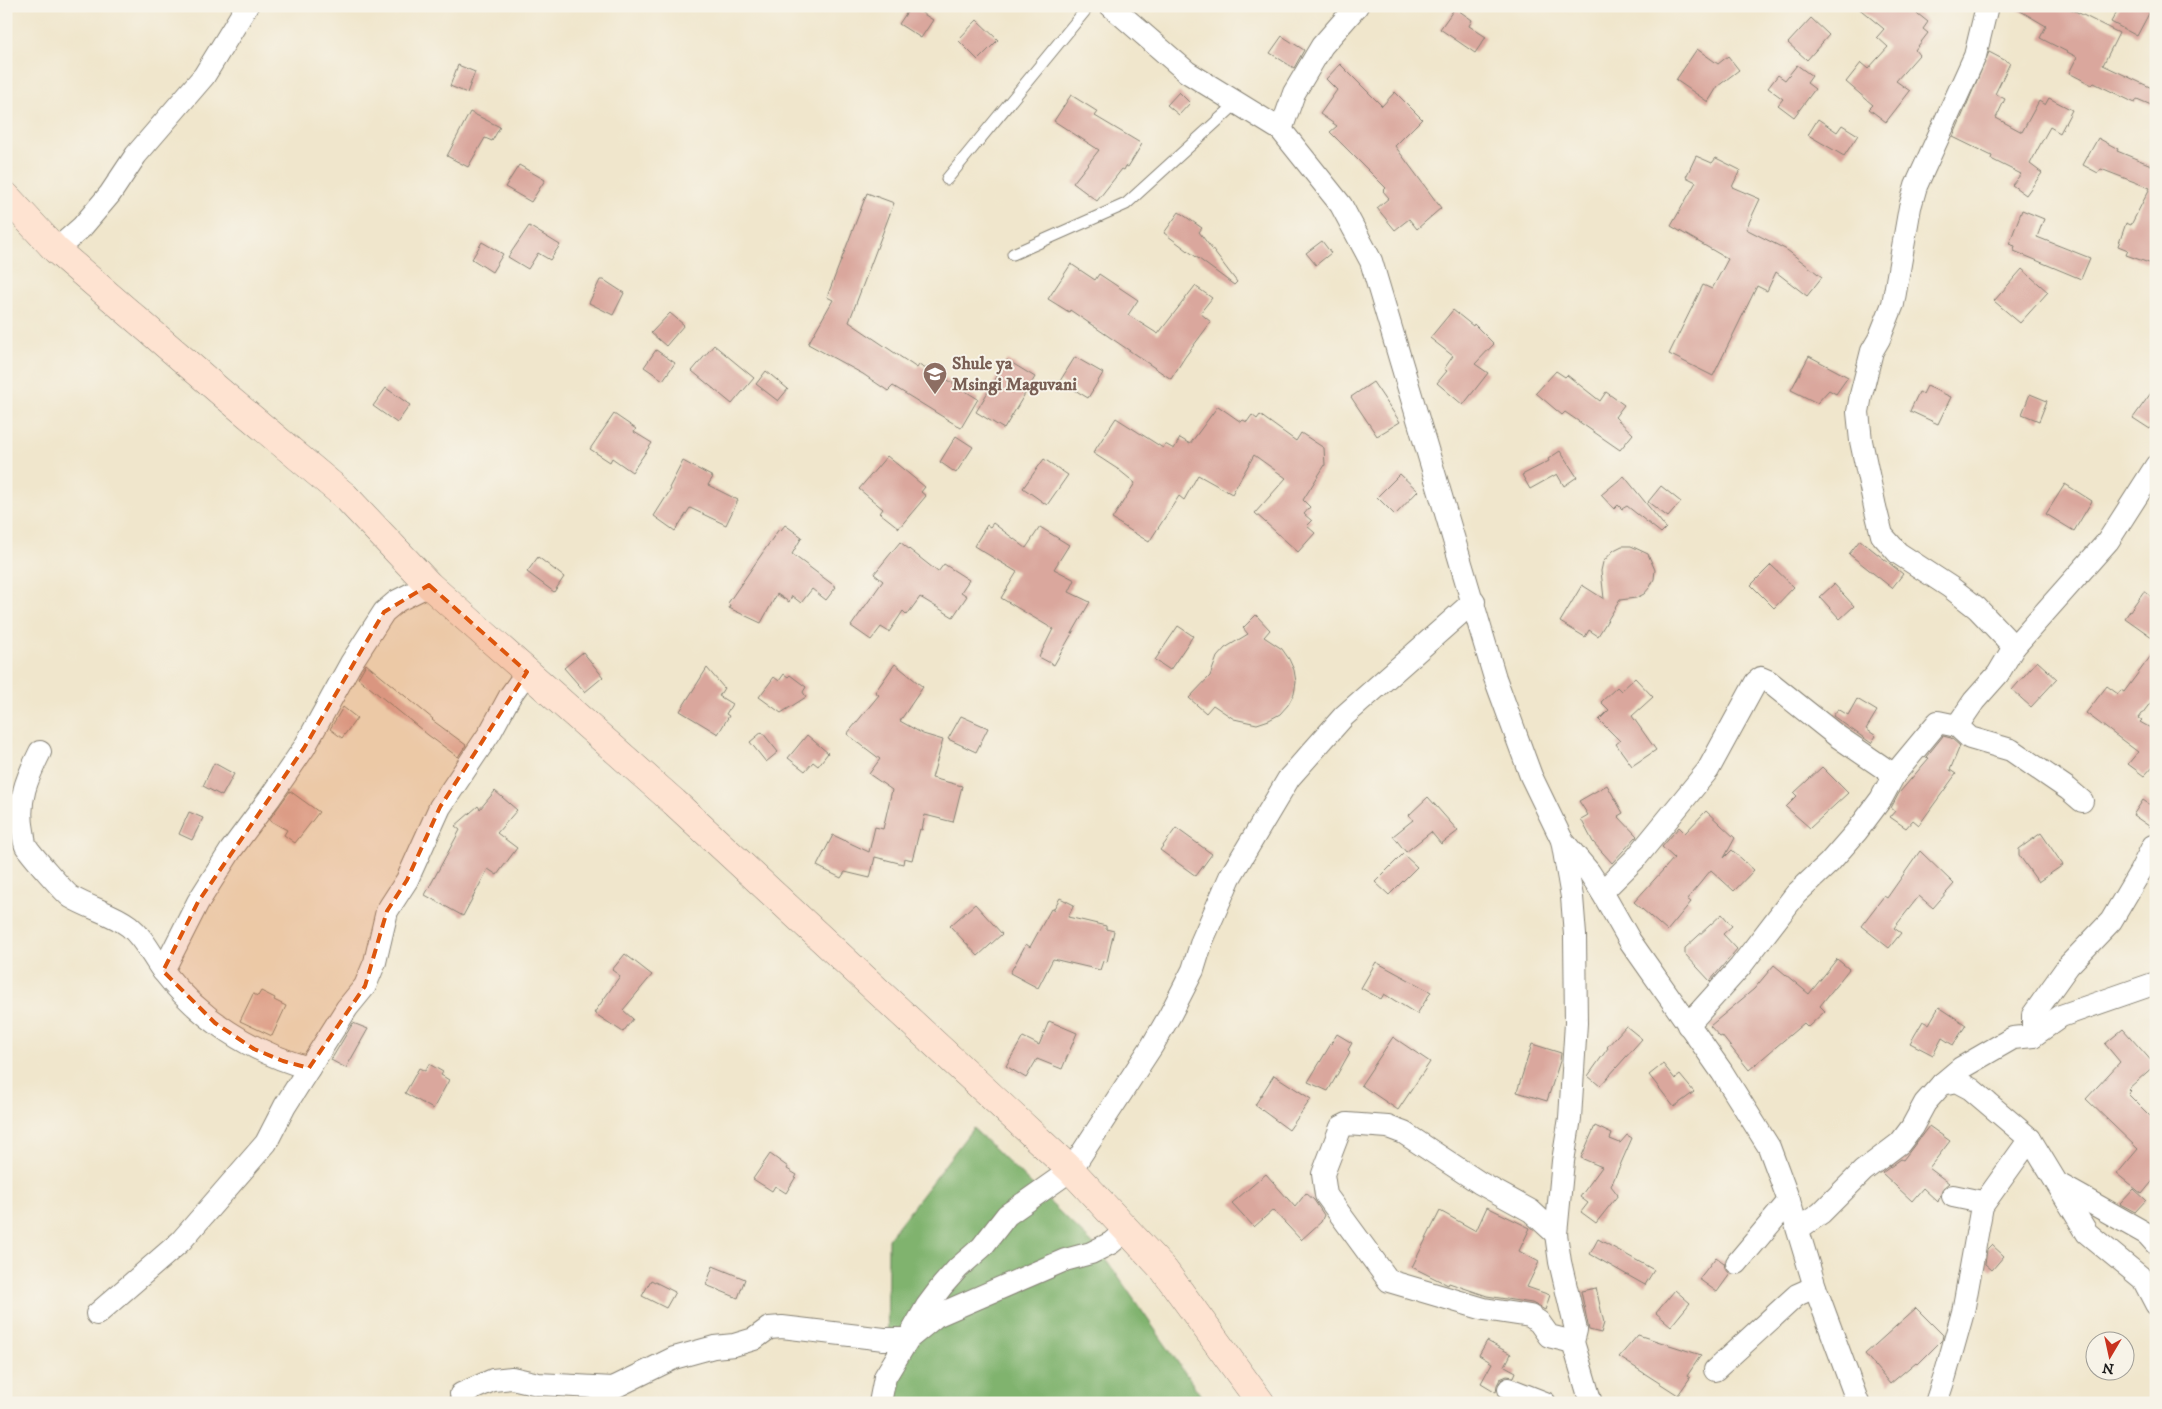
<svg xmlns="http://www.w3.org/2000/svg" width="2162" height="1409" font-family="'IM FELL DW Pica',serif">
<rect width="100%" height="100%" fill="#f7f3e8"/>
<filter id="ink" filterUnits="userSpaceOnUse"><feTurbulence type="fractalNoise" baseFrequency=".02" numOctaves="2"/><feDisplacementMap in="SourceGraphic" scale="10" xChannelSelector="R" yChannelSelector="G"/><feConvolveMatrix kernelMatrix="1 2 1 2 8 2 1 2 1" color-interpolation-filters="sRGB"/></filter>
<filter id="wash" filterUnits="userSpaceOnUse"><feTurbulence type="fractalNoise" baseFrequency=".0096" numOctaves="4" result="noise"/><feDisplacementMap in="SourceGraphic" scale="20" xChannelSelector="R" yChannelSelector="G"/><feGaussianBlur stdDeviation="1.12" result="paint"/><feColorMatrix in="noise" values="0 0 0 0 0 0 0 0 0 0 0 0 0 0 0 0 0 1.4 0 .05"/><feComposite in="paint" operator="in"/></filter>
<g filter="url(#wash)">
<rect width="100%" height="100%" fill="#f0e6cc"/>
<path fill="#80b36e" stroke="#4e6845" d="M973 1128 1101 1252 1206 1403H887L888 1239Z"/>
<g id="blocks">
<g fill="#daa79d">
<path d="M911 6 933 20 921 38 899 24Z"/>
<path d="M1856 6H1908L1928 22 1923 29 1928 33 1915 50 1919 55 1896 81 1910 91 1886 122 1869 109 1873 105 1846 82 1861 63 1868 69 1888 47 1877 37 1884 29Z"/>
<path d="M2012 6H2065L2119 33 2103 65 2156 90V107L2137 99 2135 103 2094 83 2092 85 2069 73 2077 57 2040 38 2046 26Z"/>
<path d="M2120 6H2153L2137 36 2111 22Z"/>
<path d="M1455 8 1472 20 1469 26 1486 37 1475 53 1440 29Z"/>
<path d="M1811 18 1829 35 1807 60 1788 43Z"/>
<path d="M977 20 998 40 978 60 958 40Z"/>
<path d="M1282 36 1304 50 1294 68 1270 53Z"/>
<path d="M1697 49 1718 64 1728 56 1739 70 1718 86 1708 102 1676 80Z"/>
<path d="M1989 52 2010 63 1995 94 2005 99 1996 118 2022 132 2039 101 2045 105 2049 98 2072 110 2060 133 2050 127 2041 143 2030 164 2042 173 2026 195 2012 185 2021 174 1991 159 1992 156 1953 137Z"/>
<path d="M1340 64 1382 106 1395 92 1422 119 1395 146 1441 208 1417 229 1409 219 1395 230 1377 208 1389 198 1383 191 1386 188 1330 132 1337 126 1320 114 1337 90 1326 79Z"/>
<path d="M458 65 475 72 467 93 450 86Z"/>
<path d="M1797 65 1812 76 1807 83 1815 89 1794 117 1778 105 1783 99 1768 88 1778 75 1785 80Z"/>
<path d="M1179 92 1190 103 1179 115 1167 105Z"/>
<path d="M1071 95 1098 112 1095 116 1142 144 1128 167 1126 166 1124 170 1122 169 1097 201 1073 183 1099 150 1054 121Z"/>
<path d="M470 112 500 127 492 141 485 138 468 167 447 156Z"/>
<path d="M1818 119 1837 132 1842 125 1858 135 1844 156 1808 135Z"/>
<path d="M2098 138 2118 149 2117 151 2156 167V253L2152 264 2126 255 2128 250 2118 246 2126 223 2131 225 2150 188 2101 169 2098 173 2083 165Z"/>
<path d="M1696 156 1712 163 1716 158 1740 170 1732 187 1760 199 1746 229 1787 250 1822 277 1807 296 1776 272 1767 291 1757 286 1713 376 1669 354 1703 285 1712 289 1728 259 1671 226 1696 182 1686 177Z"/>
<path d="M519 165 545 180 531 202 505 187Z"/>
<path d="M867 193 894 203 849 322 917 368 919 365 926 369 927 367 978 399 961 428 893 386 888 391 863 374 808 344 833 300 827 297Z"/>
<path d="M2022 210 2044 219 2037 237 2090 258 2081 279 2014 251 2015 246 2009 244Z"/>
<path d="M1179 212 1202 228 1199 232 1237 282 1234 285 1164 233Z"/>
<path d="M529 226 560 245 550 260 538 253 528 269 508 257Z"/>
<path d="M1322 241 1331 253 1316 265 1306 253Z"/>
<path d="M482 242 503 254 492 272 472 259Z"/>
<path d="M1071 264 1095 280 1099 274 1138 300 1128 315 1158 334 1195 286 1212 298 1200 313 1211 322 1185 357 1171 379 1070 310 1069 312 1048 299Z"/>
<path d="M2022 269 2048 292 2020 323 1994 301Z"/>
<path d="M600 280H604L624 293 613 315 589 303Z"/>
<path d="M1453 310 1473 326 1474 324 1494 344 1475 364 1488 373 1463 405 1437 383 1447 371 1444 369 1453 356 1430 338Z"/>
<path d="M670 313 684 325 666 346 651 333Z"/>
<path d="M714 345 754 378 732 404 692 371Z"/>
<path d="M656 350 675 363 663 380 644 367Z"/>
<path d="M1809 356 1848 377 1836 394 1829 390 1817 403 1791 390Z"/>
<path d="M1075 357 1103 373 1088 398 1060 381Z"/>
<path d="M1007 360 1035 377 1004 429 976 412Z"/>
<path d="M766 371 788 389 778 401 756 384Z"/>
<path d="M1556 371 1565 377 1567 375 1600 401 1606 392 1624 405 1615 417 1633 434 1620 450 1565 412 1562 415 1536 393Z"/>
<path d="M1373 382 1400 422 1377 436 1351 397Z"/>
<path d="M1927 386 1951 397 1938 424 1910 411 1919 392 1923 394Z"/>
<path d="M2156 386V421L2150 429 2133 418Z"/>
<path d="M386 388 410 405 397 423 373 406Z"/>
<path d="M2030 394 2047 401 2039 421 2022 414Z"/>
<path d="M1218 406 1241 422 1243 420 1247 422 1252 415 1257 419 1260 415 1296 441 1301 433 1324 448 1325 465 1303 500 1310 507 1304 514 1312 521 1307 526 1315 533 1298 552 1255 513 1286 478 1254 455 1232 494 1198 475 1184 500 1179 496 1149 542 1112 519 1135 483 1119 470 1093 453 1116 418 1163 448 1165 444 1174 449 1180 438 1190 444Z"/>
<path d="M614 414 636 429 634 432 652 443 632 472 612 458 610 462 590 449Z"/>
<path d="M956 436 973 447 956 473 940 462Z"/>
<path d="M1560 451 1577 477 1564 486 1557 474 1530 489 1522 475 1549 461 1548 459Z"/>
<path d="M887 456 925 487 921 492 926 496 899 528 880 513 883 509 859 489Z"/>
<path d="M1044 459 1068 475 1047 505 1023 488Z"/>
<path d="M683 461 713 477 708 485 738 500 726 525 690 508 675 531 654 516 671 489 669 488Z"/>
<path d="M1400 474 1418 491 1395 515 1377 497Z"/>
<path d="M1624 476 1666 528 1661 533 1627 506 1622 509 1618 505 1614 509 1601 495Z"/>
<path d="M2065 484 2092 501 2074 531 2046 514Z"/>
<path d="M1661 486 1681 502 1668 517 1648 502Z"/>
<path d="M993 523 1026 548 1040 527 1069 545 1054 569 1075 580 1069 592 1090 602 1054 665 1039 657 1053 629 1001 598 1017 572 974 546 987 525 990 527Z"/>
<path d="M785 525 802 537 792 554 836 587 826 600 812 589 801 603 792 596 789 602 777 594 761 623 729 608 730 605 728 603 779 529 781 530Z"/>
<path d="M1860 540 1903 574 1892 588 1849 554Z"/>
<path d="M900 542 938 572 944 564 969 580 961 592 967 596 953 617 920 597 907 615 903 611 889 632 881 627 871 640 851 626 883 581 874 574Z"/>
<path d="M1622 546H1631L1648 554 1655 570 1654 579 1650 587 1644 594 1636 598 1620 600 1598 636 1589 630 1585 637 1560 622 1582 585 1604 599 1601 571 1603 562 1614 550Z"/>
<path d="M538 557 564 577 554 592 527 572Z"/>
<path d="M1771 565 1794 587 1774 608 1751 585Z"/>
<path d="M1834 584 1854 606 1840 619 1820 597Z"/>
<path d="M2144 591 2156 600V640L2125 618Z"/>
<path d="M1256 615 1270 630 1264 637 1282 649 1289 659 1294 670 1296 682 1294 694 1288 705 1280 714 1269 720 1257 724 1234 719 1213 705 1206 713 1189 698 1210 676 1217 657 1225 648 1248 634 1243 628Z"/>
<path d="M1178 626 1193 636 1170 670 1155 660Z"/>
<path d="M2156 649V695L2139 718 2142 720 2140 722 2154 730 2156 729V763L2144 776 2128 764 2138 752 2086 713 2107 686 2118 694 2121 690 2124 692Z"/>
<path d="M583 652 603 677 585 692 564 668Z"/>
<path d="M2037 661 2057 679 2031 707 2012 690Z"/>
<path d="M366 664 433 719 432 720 466 745 458 757 428 735 358 678Z"/>
<path d="M895 664 923 687 900 721 923 734 943 740 932 778 962 786 953 822 925 815 922 830 920 829 912 860 904 858 903 864 875 857 870 878 845 872 841 878 817 866 833 835 869 852 875 827 883 829 892 790 869 774 880 759 847 734 879 695 875 692Z"/>
<path d="M707 668 724 688 719 696 732 704 726 714 729 716 718 734 680 711Z"/>
<path d="M784 674 788 677 790 675 806 687 803 692 806 697 781 713 759 697 774 677 779 681Z"/>
<path d="M1635 678 1653 697 1632 716 1656 750 1632 766 1616 744 1620 741 1599 720 1609 710 1601 702 1617 687 1621 691Z"/>
<path d="M1857 699 1877 711 1866 729 1876 736 1871 743 1833 716 1838 709 1848 715Z"/>
<path d="M343 707 357 718 342 738 330 729Z"/>
<path d="M961 716 988 728 976 752 948 739Z"/>
<path d="M762 732 778 752 766 762 750 742Z"/>
<path d="M807 735 828 753 818 766 813 762 805 771 788 758Z"/>
<path d="M1943 736 1951 738 1960 746 1950 770 1956 774 1919 825 1913 820 1906 828 1890 817 1895 811 1891 808 1899 793 1929 758 1926 757Z"/>
<path d="M214 763 234 774 222 796 203 786Z"/>
<path d="M1822 767 1848 793 1810 828 1786 807 1797 796 1794 793Z"/>
<path d="M1607 785 1623 813 1618 816 1637 836 1612 863 1593 842 1581 819 1588 815 1579 801Z"/>
<path d="M290 791 319 812 295 843 284 835 287 830 269 820Z"/>
<path d="M495 791 517 810 497 833 517 848 497 875 488 869 463 916 425 895 460 830 455 826 478 806 480 809Z"/>
<path d="M1428 797 1458 831 1441 844 1431 832 1406 852 1393 836 1413 820 1409 815Z"/>
<path d="M2143 800 2156 809V831L2133 815Z"/>
<path d="M1706 811 1735 838 1724 858 1732 850 1754 870 1734 891 1711 870 1687 899 1691 902 1667 931 1634 902 1674 858 1662 847 1679 827 1685 833Z"/>
<path d="M189 812 203 818 192 840 179 834Z"/>
<path d="M1176 828 1212 854 1196 876 1160 850Z"/>
<path d="M2041 833 2063 865 2038 882 2019 855V849Z"/>
<path d="M1920 851 1954 884 1933 908 1919 896 1894 928 1901 933 1889 948 1861 926 1884 896 1887 898Z"/>
<path d="M1403 854 1417 867 1389 895 1375 882Z"/>
<path d="M1060 898 1074 905 1068 917 1106 926V929L1114 931 1107 962 1103 961 1100 970 1053 959 1038 988 1010 973 1026 944 1030 947 1051 909 1053 910Z"/>
<path d="M975 904 1002 934 978 956 950 926Z"/>
<path d="M1722 914 1732 926 1723 934 1737 949 1710 981 1685 954V948Z"/>
<path d="M625 954 652 975 623 1010 633 1019 623 1032 594 1013 620 976 612 970Z"/>
<path d="M1837 959 1849 969 1820 1006 1825 1011 1808 1027 1804 1023 1749 1070 1722 1036 1720 1037 1710 1026 1754 989 1774 965 1809 994Z"/>
<path d="M1376 962 1431 992 1417 1014 1384 994 1381 999 1361 988Z"/>
<path d="M261 991 275 998 274 1000 286 1006 272 1036 240 1021 253 994 258 996Z"/>
<path d="M1939 1007 1966 1025 1953 1045 1942 1038 1933 1055 1910 1043 1923 1021 1929 1024Z"/>
<path d="M1049 1021 1077 1033 1062 1069 1037 1059 1026 1078 1006 1066 1023 1037 1039 1045Z"/>
<path d="M353 1023 368 1029 346 1068 331 1060Z"/>
<path d="M1626 1026 1642 1039 1600 1086 1588 1076 1608 1048 1607 1047Z"/>
<path d="M2123 1029 2155 1065 2128 1089 2130 1091 2128 1094 2156 1122V1177L2142 1194 2117 1174 2138 1149 2086 1099 2120 1062 2105 1044Z"/>
<path d="M1337 1034 1352 1043 1348 1050 1350 1052 1328 1091 1308 1082Z"/>
<path d="M1393 1037 1430 1062 1398 1110 1361 1085Z"/>
<path d="M1532 1044 1561 1053 1560 1061 1547 1101 1517 1092Z"/>
<path d="M429 1064 443 1072 441 1075 449 1080 433 1109 405 1093 419 1068 425 1071Z"/>
<path d="M1663 1064 1675 1079 1680 1075 1694 1092 1674 1107 1649 1075Z"/>
<path d="M1274 1075 1311 1099 1289 1130 1255 1105Z"/>
<path d="M1595 1126 1612 1134 1610 1139 1620 1143 1627 1135 1632 1138 1611 1186 1618 1195 1596 1223 1581 1212 1588 1203 1580 1197 1602 1167 1581 1158Z"/>
<path d="M1929 1126 1950 1141 1929 1168 1949 1183 1943 1188 1938 1202 1923 1188 1912 1201 1882 1173 1901 1159 1903 1160Z"/>
<path d="M770 1154 788 1167 787 1169 797 1175 786 1193 775 1186 772 1191 753 1179Z"/>
<path d="M1266 1174 1295 1207 1306 1193 1314 1200 1324 1215 1321 1222 1301 1240 1273 1210 1254 1227 1232 1203Z"/>
<path d="M2134 1189 2146 1200 2135 1212 2120 1204Z"/>
<path d="M1487 1207 1530 1228 1519 1251 1539 1262 1527 1287 1550 1295 1545 1310 1532 1303 1487 1296 1449 1283 1448 1285 1412 1267 1440 1211 1476 1231Z"/>
<path d="M1598 1239 1654 1270 1645 1285 1590 1254Z"/>
<path d="M1992 1245 2004 1256 1992 1270 1985 1264 1987 1250Z"/>
<path d="M1716 1257 1724 1263 1725 1268 1730 1274 1717 1292 1699 1279Z"/>
<path d="M713 1266 745 1279 738 1298 706 1285Z"/>
<path d="M651 1280 675 1292 666 1308 642 1296Z"/>
<path d="M1596 1288 1604 1323 1601 1333 1589 1330 1581 1291Z"/>
<path d="M1675 1290 1690 1303 1671 1326 1656 1313Z"/>
<path d="M1916 1308 1943 1335 1942 1340 1918 1364 1916 1362 1890 1384 1865 1354Z"/>
<path d="M1638 1335 1701 1355 1687 1376 1690 1378 1678 1395 1619 1357Z"/>
<path d="M1487 1341 1511 1354 1505 1366 1516 1372 1514 1377 1507 1376 1500 1379 1497 1385 1496 1392 1481 1383 1492 1363 1479 1355Z"/>
</g>
</g>
</g>
<g filter="url(#ink)">
<use href="#blocks" fill-opacity="0" stroke="#868174" stroke-width="1"/>
<g fill="none" stroke-linecap="round" stroke-linejoin="round">
<defs>
<g id="lane">
<path d="M947 179 1089 6"/>
<path d="M1013 254 1126 204 1237 103"/>
</g>
<g id="street">
<path d="M1111 6 1187 72 1281 130 1341 205 1371 261 1495 678 1531 776 1562 840 1572 897 1575 935 1576 1023 1570 1118 1563 1161 1556 1234 1560 1262 1576 1330 1573 1342 1591 1403"/>
<path d="M1987 6 1975 56 1916 186 1910 207 1893 304 1879 339 1872 351 1861 395 1858 412 1861 441 1875 507 1882 535 1898 553 1950 587 1977 608 2014 647"/>
<path d="M1281 130 1294 93 1322 46 1357 6"/>
<path d="M56 250 82 227 110 194 136 155 204 76 247 6"/>
<path d="M1957 726 1974 701 1998 674 2014 647 2108 541 2156 466"/>
<path d="M40 752C27 778 17 801 23 831 24 836 24 842 26 846 30 853 65 893 71 897 89 908 112 913 129 926 144 938 152 956 163 971 200 1019 251 1052 309 1068"/>
<path d="M1562 840 1589 872 1602 892 1630 941 1722 1072 1769 1147 1789 1201 1815 1287 1858 1403"/>
<path d="M1602 892 1636 858 1708 770 1756 682 1761 678 1768 681 1837 736 1894 775"/>
<path d="M163 971 198 902 231 850 269 799 304 748 351 663 384 612 397 601 429 585"/>
<path d="M1688 1025 1740 967 1796 894 1829 863 1857 831 1881 799 1894 775 1938 722 1957 726 1970 738 2011 750 2068 789 2082 801"/>
<path d="M2033 1036V1015L2068 966 2111 921 2140 872 2153 846"/>
<path d="M1942 1084 1956 1081 1971 1089 2030 1139 2087 1233 2143 1279 2156 1304"/>
<path d="M2062 1186 2147 1234 2156 1244"/>
<path d="M1953 1196 1977 1201 1982 1206"/>
<path d="M1798 1229 1821 1213 1863 1171 1900 1143 1912 1127 1925 1103 1942 1084 1961 1068 2013 1038 2033 1036 2061 1016 2156 983"/>
<path d="M1556 1234 1531 1211 1480 1183 1404 1133 1388 1127 1347 1124 1341 1127 1323 1174 1326 1195 1389 1281 1484 1309 1530 1316 1539 1322 1549 1336 1573 1342"/>
<path d="M1737 1263 1789 1201"/>
<path d="M97 1314 181 1241 266 1143 285 1106 347 1008 365 986 375 962 387 911 407 880 440 807 491 731 510 696 527 672"/>
<path d="M1715 1370 1797 1295 1815 1287"/>
<path d="M1509 1389 1545 1403"/>
<path d="M461 1394 493 1380 512 1378 538 1384 613 1388 674 1358 714 1347 734 1345 754 1339 769 1328 782 1327 884 1339H908L927 1306 942 1286 958 1268 982 1247 1007 1215 1071 1170 1152 1046 1170 1015 1193 970 1202 941 1230 877 1289 778 1344 716 1474 601"/>
<path d="M880 1403 885 1377 908 1339 936 1316 1065 1260 1091 1253 1111 1243 1126 1230"/>
<path d="M1936 1403 1945 1376 1963 1312 1982 1206 2030 1139"/>
</g>
<path id="secondary" d="M6 196 56 250 223 394 345 496 429 585 674 802 1071 1170 1164 1270 1261 1403"/>
</defs>
<use href="#lane" stroke="#868174" stroke-width="13"/>
<use href="#street" stroke="#868174" stroke-width="24"/>
<use href="#secondary" stroke="#868174" stroke-width="29"/>
<use href="#lane" stroke="#fff" stroke-width="11"/>
<use href="#street" stroke="#fff" stroke-width="22"/>
<use href="#secondary" stroke="#fee3d1" stroke-width="28"/>
</g>
</g>
<path fill="#de560d" fill-opacity="0.2" stroke="#de560d" stroke-width="4" stroke-dasharray="10 6" stroke-linejoin="round" d="M429 585 527 672 440 807 407 880 387 911 365 986 309 1068 283 1061 254 1049 215 1023 163 971 198 902 304 748 384 612Z"/>
<defs>
<symbol id="school-pin" viewBox="-11 -11 22 30"><path d="M0 17L-7.5 6A9.5 9.5 0 1 1 7.5 6Z" fill="#8d6e63" stroke="#f7f3e8"/><path d="M0-5L7-2L0 1L-7-2ZM-4 1L0 2.5L4 1V4Q0 6-4 4Z" fill="#fff"/></symbol>
</defs>
<g fill-rule="evenodd">
<use href="#school-pin" x="921" y="360" width="28" height="38"/>
</g>
<g text-anchor="middle" dominant-baseline="central" stroke-width="4" stroke-linejoin="round" paint-order="stroke">
<g font-size="18" font-weight="bold" fill="#785e54" stroke="#f7f3e8" text-anchor="start">
<text x="952" y="364">Shule ya<tspan x="952" dy="21">Msingi Maguvani</tspan></text>
</g>
</g>
<rect width="2162" height="1409" fill="none" stroke="#f7f3e8" stroke-width="25"/>
<g transform="translate(2110 1356) rotate(189)"><circle r="24" fill="#f7f3e8" stroke="#9f9d96"/>
<path d="M0-4L9 19L0 12L-9 19Z" fill="#c8321e"/>
<text y="-8" font-size="14" font-weight="bold" text-anchor="middle" fill="#1c1c1c">N</text>
</g>
</svg>
